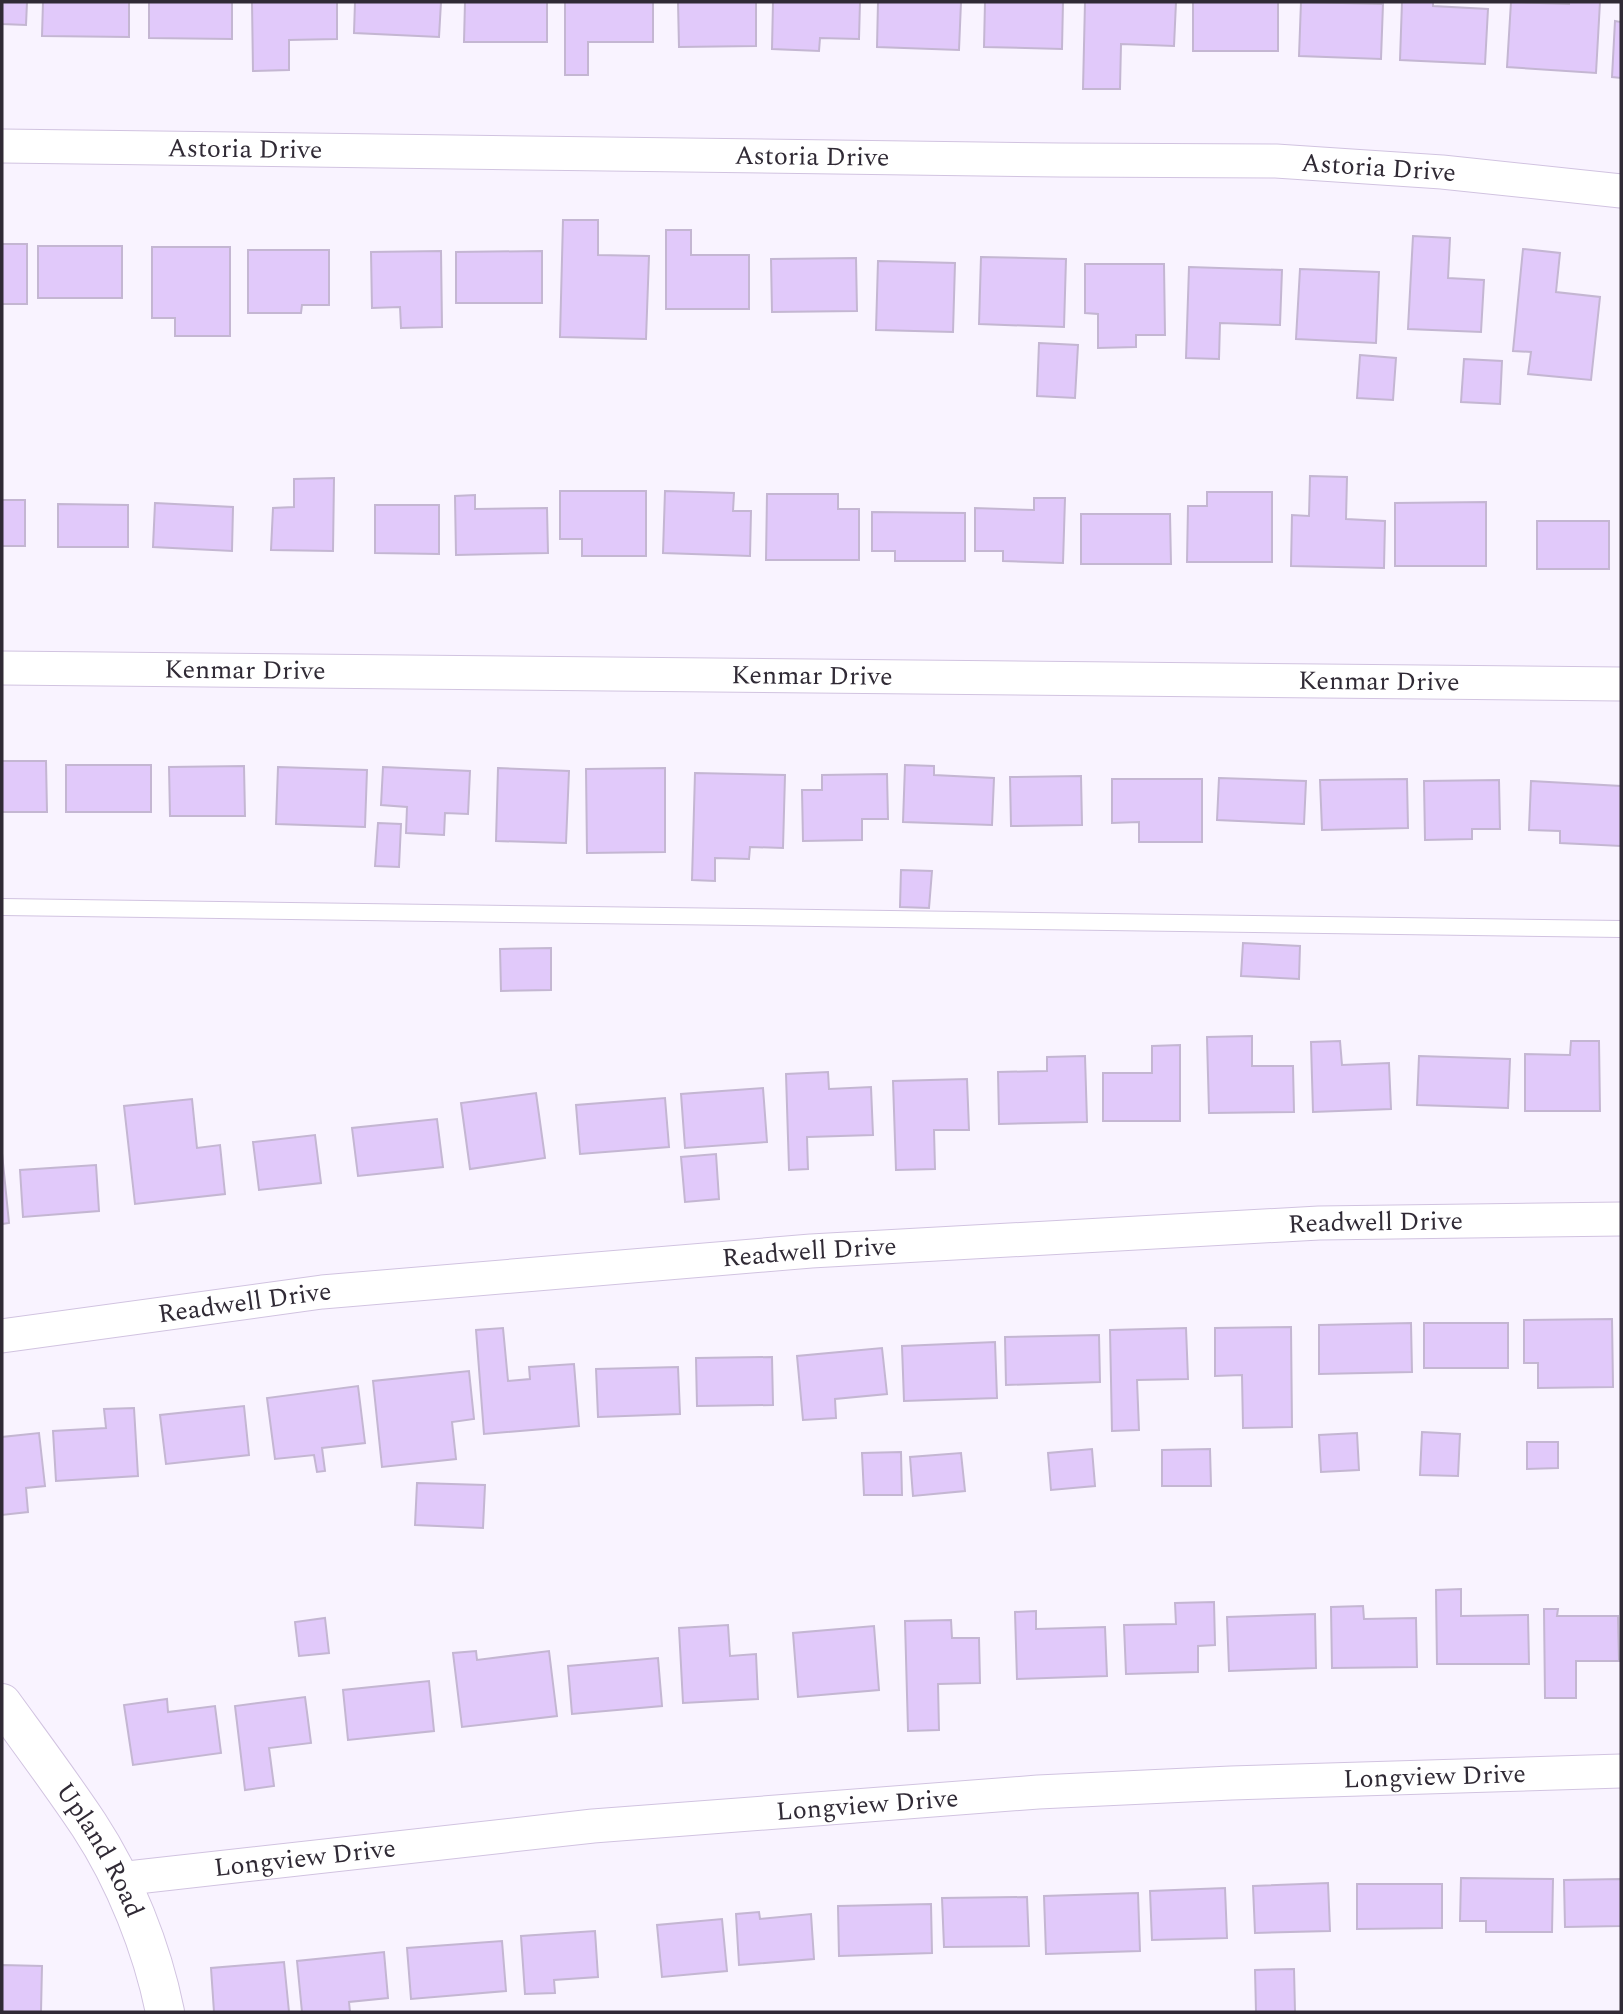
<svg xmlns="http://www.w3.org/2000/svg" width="1623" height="2014" font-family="Spectral,serif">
<rect width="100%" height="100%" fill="#f9f3ff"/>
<g fill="#e1c9fa" stroke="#c4b6d2" stroke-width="2">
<path d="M2 2H27L26 25 2 24Z"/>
<path d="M43 2H129V37L42 36Z"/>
<path d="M149 2H232V39L149 38Z"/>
<path d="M252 2H337V39L289 40V70L253 71Z"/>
<path d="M355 2H441L439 37 354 33Z"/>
<path d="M465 2H547V42H464Z"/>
<path d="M565 2H653V42H588V75H565Z"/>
<path d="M678 2H756V46L679 47Z"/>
<path d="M773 2H860L859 39 820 38 819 51 772 49Z"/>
<path d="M878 2H961L959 50 877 47Z"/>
<path d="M985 2H1063L1062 49 984 47Z"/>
<path d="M1085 2H1176L1174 46 1121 44 1120 89H1083Z"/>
<rect x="1193" y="2" width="85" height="49"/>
<path d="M1301 2 1383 4 1381 59 1299 56Z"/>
<path d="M1402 2H1433V6L1488 9 1485 64 1400 60Z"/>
<path d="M1511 2 1569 4V2H1600L1596 73 1507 67Z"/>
<path d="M1615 21 1621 22V78L1612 77Z"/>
<path d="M563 220H598V255L649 256 646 339 560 337Z"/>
<path d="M666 230H691V255H749V309H666Z"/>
<path d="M1413 236 1450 238 1448 278 1484 280 1481 332 1408 329Z"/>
<rect x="2" y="244" width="25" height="60"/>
<rect x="38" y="246" width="84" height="52"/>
<path d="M152 247H230V336H175V318H152Z"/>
<path d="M1523 249 1560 253 1556 292 1600 297 1591 380 1528 374 1531 352 1513 351Z"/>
<path d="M248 250H329V305H302L301 313H248Z"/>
<path d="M441 251 442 327 401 328 400 307 372 308 371 252Z"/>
<path d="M542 251V303H456V252Z"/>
<path d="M981 257 1066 259 1064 327 979 324Z"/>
<path d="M856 258 857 311 772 312 771 259Z"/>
<path d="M878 261 955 263 953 332 876 330Z"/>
<path d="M1085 264H1164L1165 335H1136V347L1098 348V314L1085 313Z"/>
<path d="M1189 267 1282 270 1280 325 1220 323 1219 359 1186 358Z"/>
<path d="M1300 269 1379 272 1376 343 1296 339Z"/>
<path d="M1039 343 1078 345 1075 398 1037 396Z"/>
<path d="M1360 355 1396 358 1393 400 1357 398Z"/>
<path d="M1464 359 1502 361 1500 404 1461 402Z"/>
<path d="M1310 476 1347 477 1346 519 1385 521 1384 568 1291 566 1292 515 1309 516Z"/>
<path d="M334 478 333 551 271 550 273 508 294 507V479Z"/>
<path d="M560 491H646V556H582V539H560Z"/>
<path d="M665 491 734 493 733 511H751L750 556 663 553Z"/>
<path d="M1207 492H1272V562H1187L1188 506H1207Z"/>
<path d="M767 494H838V509H859V560H766Z"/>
<path d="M475 495V509L547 508 548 553 456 555 455 496Z"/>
<path d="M1034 498H1065L1063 563 1003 561V551H975V508L1034 510Z"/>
<rect x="2" y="500" width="23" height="46"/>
<path d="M1486 502V566H1395V503Z"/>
<path d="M155 503 233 507 232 551 153 547Z"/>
<path d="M58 504 128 505V547H58Z"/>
<path d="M375 505H439V554L375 553Z"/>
<path d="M872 512 965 513V561H895V551H872Z"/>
<path d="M1081 514H1170L1171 564H1081Z"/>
<rect x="1537" y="521" width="72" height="48"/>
<path d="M2 761H46L47 812H2Z"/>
<rect x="66" y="765" width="85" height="47"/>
<path d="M905 765 934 766V775L994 778 992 825 903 822Z"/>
<path d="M244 766 245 816H170L169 767Z"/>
<path d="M278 767 367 770 365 827 276 824Z"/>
<path d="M383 767 470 771 468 814 445 813 444 835 406 833 407 807 381 805Z"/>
<path d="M498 768 569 771 566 843 496 841Z"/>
<path d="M665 768V852L587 853 586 769Z"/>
<path d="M695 773 785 775 783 848 750 847 749 859 715 858V881L692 880Z"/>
<path d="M887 774 888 819H862V840L803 841 802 790H822V775Z"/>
<path d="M1081 776 1082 825 1011 826 1010 777Z"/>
<path d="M1219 778 1306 781 1304 824 1217 820Z"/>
<path d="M1112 779H1202V842H1139V822L1112 823Z"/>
<path d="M1407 779 1408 828 1322 830 1320 780Z"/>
<path d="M1499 780 1500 829H1472V839L1425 840 1424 781Z"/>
<path d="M1531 781 1621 786V846L1560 843V831L1529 830Z"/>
<path d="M378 823 401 824 399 867 375 866Z"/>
<path d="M901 870 932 871 929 908 900 907Z"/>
<path d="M1243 943 1300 946 1299 979 1241 976Z"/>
<path d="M551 948V990L501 991 500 949Z"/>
<path d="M1252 1036V1066H1293L1294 1112 1209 1113 1207 1037Z"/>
<path d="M1340 1041 1342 1065 1389 1063 1391 1109 1313 1112 1311 1042Z"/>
<path d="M1571 1041H1599L1600 1111H1525V1054L1570 1055Z"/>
<path d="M1180 1045V1121H1103V1073H1152V1046Z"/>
<path d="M1085 1056 1087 1122 999 1124 998 1072 1047 1071V1057Z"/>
<path d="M1419 1056 1510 1059 1508 1108 1417 1105Z"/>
<path d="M828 1072 829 1089 871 1087 873 1135 807 1137 808 1169 789 1170 786 1074Z"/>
<path d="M967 1079 969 1130H934L935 1169 896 1170 893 1081Z"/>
<path d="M763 1088 767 1142 685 1148 681 1094Z"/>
<path d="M536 1093 545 1158 470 1169 461 1103Z"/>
<path d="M665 1098 669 1147 580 1154 576 1105Z"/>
<path d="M192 1099 197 1148 220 1145 225 1194 135 1204 124 1106Z"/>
<path d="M437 1119 443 1167 358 1176 352 1128Z"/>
<path d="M315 1135 321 1183 259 1190 253 1142Z"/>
<path d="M2 1153 9 1223 2 1224Z"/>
<path d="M716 1154 719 1199 685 1202 681 1157Z"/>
<path d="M96 1165 99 1211 23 1217 20 1170Z"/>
<path d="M1612 1319 1613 1387 1538 1388V1363H1524V1320Z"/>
<path d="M1411 1323 1412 1372 1319 1374V1325Z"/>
<rect x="1424" y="1323" width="84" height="45"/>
<path d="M1291 1327 1292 1427 1243 1428 1242 1375 1215 1376V1328Z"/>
<path d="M503 1328 508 1381 530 1379 529 1367 574 1364 579 1426 484 1434 476 1330Z"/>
<path d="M1186 1328 1188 1379 1137 1380 1139 1430 1112 1431 1110 1330Z"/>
<path d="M1099 1335 1100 1382 1006 1385 1005 1337Z"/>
<path d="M995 1342 997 1398 904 1401 902 1346Z"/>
<path d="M882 1348 887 1394 835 1399 836 1418 803 1420 797 1356Z"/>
<path d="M772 1357 773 1405 697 1406 696 1358Z"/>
<path d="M678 1367 680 1414 598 1417 596 1369Z"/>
<path d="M469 1371 474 1419 452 1422 456 1459 382 1467 373 1381Z"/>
<path d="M358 1386 365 1443 322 1448 325 1471 317 1472 314 1455 275 1459 267 1398Z"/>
<path d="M244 1406 249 1455 166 1464 160 1415Z"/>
<path d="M134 1408 138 1476 56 1481 53 1431 106 1428 104 1409Z"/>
<path d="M1422 1432 1460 1434 1458 1476 1420 1475Z"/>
<path d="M39 1433 45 1486 26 1488 28 1512 2 1515V1437Z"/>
<path d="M1357 1433 1359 1470 1321 1472 1319 1435Z"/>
<path d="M1527 1442H1558V1468L1527 1469Z"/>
<path d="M1092 1449 1095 1486 1051 1490 1048 1453Z"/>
<path d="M1210 1449 1211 1486H1162V1450Z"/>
<path d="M901 1452 902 1495H864L862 1453Z"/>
<path d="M961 1453 965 1491 913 1496 910 1457Z"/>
<path d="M417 1483 485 1485 483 1528 415 1525Z"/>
<path d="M1461 1589V1616L1528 1615 1529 1664H1437L1436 1590Z"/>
<path d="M1214 1602 1215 1645 1198 1646V1672L1126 1674 1124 1625 1176 1624 1175 1603Z"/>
<path d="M1363 1606 1364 1619 1416 1618 1417 1667 1332 1668 1331 1607Z"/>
<path d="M1544 1609H1558L1557 1616H1618L1619 1661H1576V1698H1545Z"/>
<path d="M1036 1611V1629L1105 1627 1107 1676 1017 1679 1015 1612Z"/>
<path d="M1315 1614 1316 1668 1229 1671 1227 1617Z"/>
<path d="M325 1618 329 1653 299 1656 295 1622Z"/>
<path d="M951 1620 952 1638H979L980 1683 938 1684 939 1730 908 1731 905 1621Z"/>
<path d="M728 1625 730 1656 756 1654 758 1699 683 1703 679 1628Z"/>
<path d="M874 1626 879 1690 798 1697 793 1633Z"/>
<path d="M476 1651 477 1660 549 1651 557 1716 462 1727 453 1653Z"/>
<path d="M658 1658 662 1706 572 1714 568 1666Z"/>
<path d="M429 1681 434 1731 348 1740 343 1690Z"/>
<path d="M305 1697 311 1743 269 1748 274 1786 245 1790 235 1706Z"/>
<path d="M167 1699 168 1712 215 1706 221 1753 133 1765 124 1705Z"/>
<path d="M1461 1878 1553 1879 1552 1932H1486V1921H1460Z"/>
<path d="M1621 1879V1926L1565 1927 1564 1880Z"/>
<path d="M1328 1883 1330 1931 1255 1933 1253 1886Z"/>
<path d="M1357 1884H1442V1928L1357 1929Z"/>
<path d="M1225 1888 1227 1938 1152 1940 1150 1891Z"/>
<path d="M1138 1893 1140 1951 1046 1954 1044 1896Z"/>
<path d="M1027 1897 1029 1946 944 1947 942 1898Z"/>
<path d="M931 1904 932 1953 839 1956 838 1906Z"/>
<path d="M759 1912 760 1919 811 1914 814 1959 739 1965 736 1914Z"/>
<path d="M722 1919 727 1971 662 1977 657 1925Z"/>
<path d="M595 1931 598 1977 554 1980 555 1993 525 1994 521 1936Z"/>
<path d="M502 1941 506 1991 411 1999 407 1948Z"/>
<path d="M384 1952 388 1998 349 2002 350 2012H302L297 1961Z"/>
<path d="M284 1962 289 2012H214L211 1968Z"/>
<path d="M2 1965 42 1966 41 2012H2Z"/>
<path d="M1294 1969 1295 2012H1256L1255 1970Z"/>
</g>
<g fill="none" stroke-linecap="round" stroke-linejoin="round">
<defs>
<path id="lane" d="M2 907 1621 929"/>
<g id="street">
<path id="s1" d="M2 146 1060 160 1276 161 1442 172 1621 191"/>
<path id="s2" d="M2 668 1621 684"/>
<path id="s3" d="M2 1336 322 1292 811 1251 1319 1223 1621 1219"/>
<path id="s4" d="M119 1879 593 1826 1038 1792 1231 1783 1621 1771"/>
</g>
<g id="secondary">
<path id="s5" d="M2 1703C31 1743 61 1783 89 1825 125 1880 152 1948 165 2012"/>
</g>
</defs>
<use href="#lane" stroke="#d1c3e0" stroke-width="18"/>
<use href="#street" stroke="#d1c3e0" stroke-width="35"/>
<use href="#secondary" stroke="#d1c3e0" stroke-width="40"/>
<use href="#lane" stroke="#fff" stroke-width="16"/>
<use href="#street" stroke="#fff" stroke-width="33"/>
<use href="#secondary" stroke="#fff" stroke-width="38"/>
</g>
<g text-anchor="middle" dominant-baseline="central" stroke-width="7" stroke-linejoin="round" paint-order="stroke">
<g font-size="26" fill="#302a35" stroke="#fff">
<text stroke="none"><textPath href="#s1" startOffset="243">Astoria Drive</textPath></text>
<text stroke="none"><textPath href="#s1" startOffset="810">Astoria Drive</textPath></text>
<text stroke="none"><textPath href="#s1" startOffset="1377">Astoria Drive</textPath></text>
<text stroke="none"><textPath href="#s2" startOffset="243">Kenmar Drive</textPath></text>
<text stroke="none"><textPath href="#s2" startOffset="810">Kenmar Drive</textPath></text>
<text stroke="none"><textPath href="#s2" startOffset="1377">Kenmar Drive</textPath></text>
<text stroke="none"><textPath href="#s3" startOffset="1379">Readwell Drive</textPath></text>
<text stroke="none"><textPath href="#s3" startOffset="812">Readwell Drive</textPath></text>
<text stroke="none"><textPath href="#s3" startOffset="245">Readwell Drive</textPath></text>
<text stroke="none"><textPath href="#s4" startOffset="1320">Longview Drive</textPath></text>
<text stroke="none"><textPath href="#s4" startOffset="752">Longview Drive</textPath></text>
<text stroke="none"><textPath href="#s5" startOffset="177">Upland Road</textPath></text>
<text stroke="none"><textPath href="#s4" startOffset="187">Longview Drive</textPath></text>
</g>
</g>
<rect width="1623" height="2014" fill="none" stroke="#302a35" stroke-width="7"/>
</svg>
